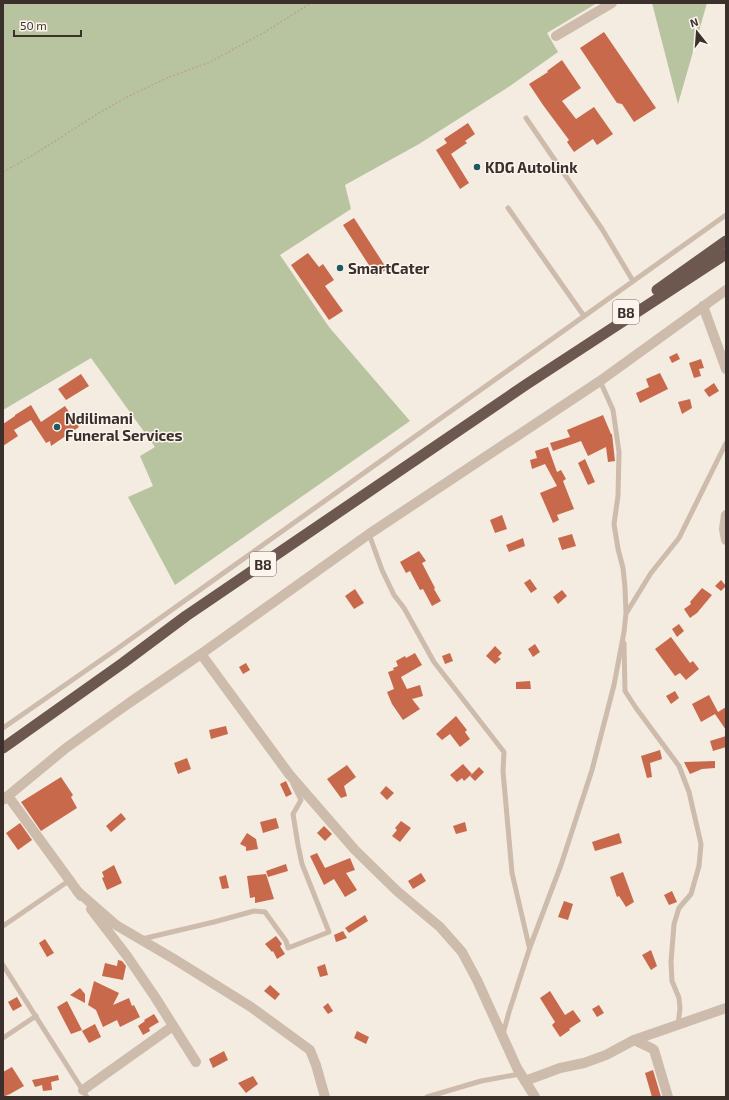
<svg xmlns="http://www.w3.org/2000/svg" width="729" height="1100" font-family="'Exo 2',sans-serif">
<rect width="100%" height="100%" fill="#f4ebe1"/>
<g fill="#b8c4a0">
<path d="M3 3H597L547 33 558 52 510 86 419 144 345 185 351 209 280 255 329 327 410 421 175 585 128 497 153 486 140 456 155 447 91 358 3 410Z"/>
<path d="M652 3H707L678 104Z"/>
</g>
<g fill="#c8694b">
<path d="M604 32 656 108 634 122 622 104 617 103 580 48Z"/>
<path d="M562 60 581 88 562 101 576 119 594 107 613 134 597 145 593 139 574 152 567 142 569 140 543 105 529 84 548 72 547 71Z"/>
<path d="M468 123 475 134 465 141 467 143 451 154 469 183 460 189 436 150 447 143 444 139Z"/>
<path d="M354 218 387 269 376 276 343 225Z"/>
<path d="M308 253 319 267 323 264 334 280 325 286 343 311 329 320 291 265Z"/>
<path d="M677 353 680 359 672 363 669 357Z"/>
<path d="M701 359 704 368 699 369 701 376 694 378 689 363Z"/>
<path d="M660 373 668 389 640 403 636 393 649 387 646 379Z"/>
<path d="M81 374 89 386 66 400 58 389Z"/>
<path d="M714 383 719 391 709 397 704 390Z"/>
<path d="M690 399 692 408 682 414 678 402Z"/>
<path d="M31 405 41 422 65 406 79 427 51 446 50 441 46 443 31 420 14 430 18 436 3 446V424L15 416V415Z"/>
<path d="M603 415 611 434H612L615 461 608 462 606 447 588 456 581 441 553 451 550 443 570 437 567 430Z"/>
<path d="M548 447 557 472 561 470 566 479 563 481 574 509 557 515 559 520 553 523 540 493 557 486 545 464 532 469 530 460 537 458 535 451Z"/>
<path d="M585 459 595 482 588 485 578 463Z"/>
<path d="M502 515 507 529 495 533 490 520Z"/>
<path d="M572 534 576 546 562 550 558 538Z"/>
<path d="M523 538 525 546 509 552 506 545Z"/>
<path d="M419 551 426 561 422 563 435 588 434 589 441 601 432 606 423 589 420 590 410 571 406 573 400 562Z"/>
<path d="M530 579 537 589 531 593 524 583Z"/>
<path d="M721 580 726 586 721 591 715 586Z"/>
<path d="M702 588 712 595 697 613 690 618 684 609 691 604 690 602Z"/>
<path d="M355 589 364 603 354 609 345 596Z"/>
<path d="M562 590 567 596 558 604 553 597Z"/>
<path d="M679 624 684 631 677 637 672 629Z"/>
<path d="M671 637 690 663 693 661 699 669 686 680 680 673 675 676 655 649Z"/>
<path d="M535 644 540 652 533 657 528 649Z"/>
<path d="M495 646 502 653 498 657 501 659 495 664 486 656Z"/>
<path d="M415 653 422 665 401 677 407 689 420 685 423 696 412 699 420 709 403 720 392 704 387 692 394 689 388 672 394 670 393 668 398 666 396 661 405 656 406 658Z"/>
<path d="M450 653 453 661 445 664 442 656Z"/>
<path d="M246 663 250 670 243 674 239 667Z"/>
<path d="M530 681 531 689H516V682Z"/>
<path d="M675 691 679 698 671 704 666 696Z"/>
<path d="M709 695 718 712 726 707V730L715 714 701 722 692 704Z"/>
<path d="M456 716 467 730 465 732 470 739 460 747 450 734 442 740 436 734Z"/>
<path d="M226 726 228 734 211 739 209 730Z"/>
<path d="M726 736V747L713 751 710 741Z"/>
<path d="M660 750 662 759 650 763 652 777 647 778 641 756Z"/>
<path d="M187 758 191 769 178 774 174 763Z"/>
<path d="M715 761V768L702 769 690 774 684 762Z"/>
<path d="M463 764 472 774 464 781 462 778 457 782 450 775Z"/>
<path d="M347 765 356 777 344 786 347 796 341 798 327 779Z"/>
<path d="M479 767 484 772 475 781 470 776Z"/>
<path d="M61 777 73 795 71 797 77 808 41 831 21 802Z"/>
<path d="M286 781 292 794 286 797 280 784Z"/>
<path d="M386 786 394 793 387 800 380 793Z"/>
<path d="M121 813 126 819 111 832 106 826Z"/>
<path d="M276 818 279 828 263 833 260 822Z"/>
<path d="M401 821 411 828 400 842 392 836 397 830 395 828Z"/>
<path d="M465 822 467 831 456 834 453 826Z"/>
<path d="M20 823 32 840 18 850 6 833Z"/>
<path d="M324 826 332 834 325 841 317 833Z"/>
<path d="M247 833 256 839 258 849 246 851V847L240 844Z"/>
<path d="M619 833 622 843 595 851 592 842Z"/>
<path d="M317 853 325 868 350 858 355 870 346 873 357 890 345 897 334 879 324 885 310 856Z"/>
<path d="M286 864 288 871 268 877 266 871Z"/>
<path d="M114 865 122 883 107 890 102 878 104 877 102 872Z"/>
<path d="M623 872 634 902 626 907 619 896 617 897 610 877Z"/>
<path d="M421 873 426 881 413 889 408 881Z"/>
<path d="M266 874 274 899 255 903V897L250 898 247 876Z"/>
<path d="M226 875 229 888 222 889 219 877Z"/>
<path d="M672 891 677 902 669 905 664 895Z"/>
<path d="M564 901 573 904 568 920 558 917Z"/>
<path d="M365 915 368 921 349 933 345 928Z"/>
<path d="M343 931 347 938 336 942 334 935Z"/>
<path d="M276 936 282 944 280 946 285 954 277 959 273 951 272 952 265 944Z"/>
<path d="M45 939 54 953 47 957 39 943Z"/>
<path d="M651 950 657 966 651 970 642 955Z"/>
<path d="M118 960 122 961 126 966 123 980 102 976 105 963 117 966Z"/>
<path d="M325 964 328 975 320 977 317 967Z"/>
<path d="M94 981 119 993 113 1005 129 998 132 1006 134 1005 140 1017 120 1027 117 1020 103 1027 96 1010 88 1005Z"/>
<path d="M270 985 280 994 275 1000 264 991Z"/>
<path d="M80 988 85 994V1003L70 995Z"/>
<path d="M550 991 565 1015 573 1010 581 1021 569 1029 570 1030 560 1037 552 1025 555 1022 540 998Z"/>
<path d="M17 997 22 1006 13 1011 8 1002Z"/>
<path d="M67 1001 82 1030 71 1034 57 1007Z"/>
<path d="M328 1003 333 1011 328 1014 323 1007Z"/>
<path d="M599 1005 604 1013 597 1017 592 1009Z"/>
<path d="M154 1014 159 1022 149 1028 150 1031 143 1035 138 1026 145 1021 144 1020Z"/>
<path d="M95 1024 101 1037 89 1043 82 1031Z"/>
<path d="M357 1031 369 1037 366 1044 354 1038Z"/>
<path d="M224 1051 228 1060 213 1068 209 1059Z"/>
<path d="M12 1067 24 1086 10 1094 3 1097V1072Z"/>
<path d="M653 1070 661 1097H652L645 1073Z"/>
<path d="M58 1075 59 1080 51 1082 52 1090 43 1091 42 1085 35 1087 32 1080Z"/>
<path d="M253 1076 258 1084 246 1093 238 1083Z"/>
</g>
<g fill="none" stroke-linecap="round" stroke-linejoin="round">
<path stroke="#b9a596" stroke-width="1.5" stroke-dasharray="2 2" stroke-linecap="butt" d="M3 172 33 155 99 113 125 98 167 78 210 62 265 32 311 3"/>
<g stroke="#cdbbac" stroke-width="5">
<path d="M526 118 602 229 633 281"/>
<path d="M508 208 584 316"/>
<path d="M369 534 382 570 394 595 404 608 434 662 504 752 503 771 512 873 529 946"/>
<path d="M627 612 651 573 679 538 726 443"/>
<path d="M624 643 625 691 636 708 679 766 689 792 701 844 699 866 691 894 679 908 674 924 671 962 672 981 679 998 680 1008 678 1025"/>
<path d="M3 728 114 651 726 215"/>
<path d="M3 926 70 880"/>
<path d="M142 939 214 922 254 911 265 912 286 941 288 948 329 932 302 864 298 845 293 814 301 800 293 784"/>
<path d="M3 965 87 1097"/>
<path d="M503 1034 509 1012 530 947 561 865 592 770 614 685 624 632 626 613 625 588 623 568 618 549 614 524 618 496 619 452 613 410 600 381"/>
<path d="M3 1038 36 1016"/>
<path d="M427 1097 481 1081 520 1074"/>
</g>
<g stroke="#cdbbac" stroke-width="10">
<path d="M556 36 612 3"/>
<path d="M703 306 726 369"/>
<path d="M726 515 724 529 726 540"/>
<path d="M201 654 289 774 355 850 397 891 440 927 462 952 477 980 517 1068 535 1097"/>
<path d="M8 796 81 896"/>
<path d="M3 800 66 748 129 703 201 654 369 534 600 381 726 290"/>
<path d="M77 891 116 925 174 959 251 1007 310 1050 316 1065 325 1097"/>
<path d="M91 909 127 956 155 997 196 1062"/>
<path d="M634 1040 651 1048 654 1050 668 1097"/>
<path d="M525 1081 560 1068 584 1063 606 1055 634 1040 726 1008"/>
<path d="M83 1090 173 1026"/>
</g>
<g stroke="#6c584f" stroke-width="11">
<path d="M657 290 726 241"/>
<path d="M3 748 123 663 186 616 527 384 726 254"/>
</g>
</g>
<g fill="#1f5a5e" stroke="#fbf5ee" stroke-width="1.5">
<circle cx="477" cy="167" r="4"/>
<circle cx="340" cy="268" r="4"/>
<circle cx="57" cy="427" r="4"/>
</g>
<g text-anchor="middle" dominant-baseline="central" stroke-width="3" stroke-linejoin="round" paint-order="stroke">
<g fill="#fbf5ee" stroke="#756b66" stroke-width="1">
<rect x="613" y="300" width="26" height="24" rx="3"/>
<rect x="250" y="552" width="26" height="24" rx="3"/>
</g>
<g font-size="14" font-weight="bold" fill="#3b302b">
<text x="626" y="312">B8</text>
<text x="263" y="564">B8</text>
</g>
<g font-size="15" font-weight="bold" fill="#3b302b" stroke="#fbf5ee" text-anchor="start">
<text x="485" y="167">KDG Autolink</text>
<text x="348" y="268">SmartCater</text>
<text x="65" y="418">Ndilimani<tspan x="65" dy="17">Funeral Services</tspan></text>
</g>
</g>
<rect width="729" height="1100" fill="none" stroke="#3b302b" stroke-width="8"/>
<g transform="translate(697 32) rotate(343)" stroke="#fbf5ee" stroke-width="3" paint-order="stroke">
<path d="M0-3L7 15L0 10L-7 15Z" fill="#3b302b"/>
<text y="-6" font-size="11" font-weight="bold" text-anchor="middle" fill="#3b302b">N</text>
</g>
<path d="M14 30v6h67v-6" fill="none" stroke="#3b302b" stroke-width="2"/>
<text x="20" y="30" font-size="12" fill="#3b302b" stroke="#fbf5ee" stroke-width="3" paint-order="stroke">50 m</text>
</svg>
